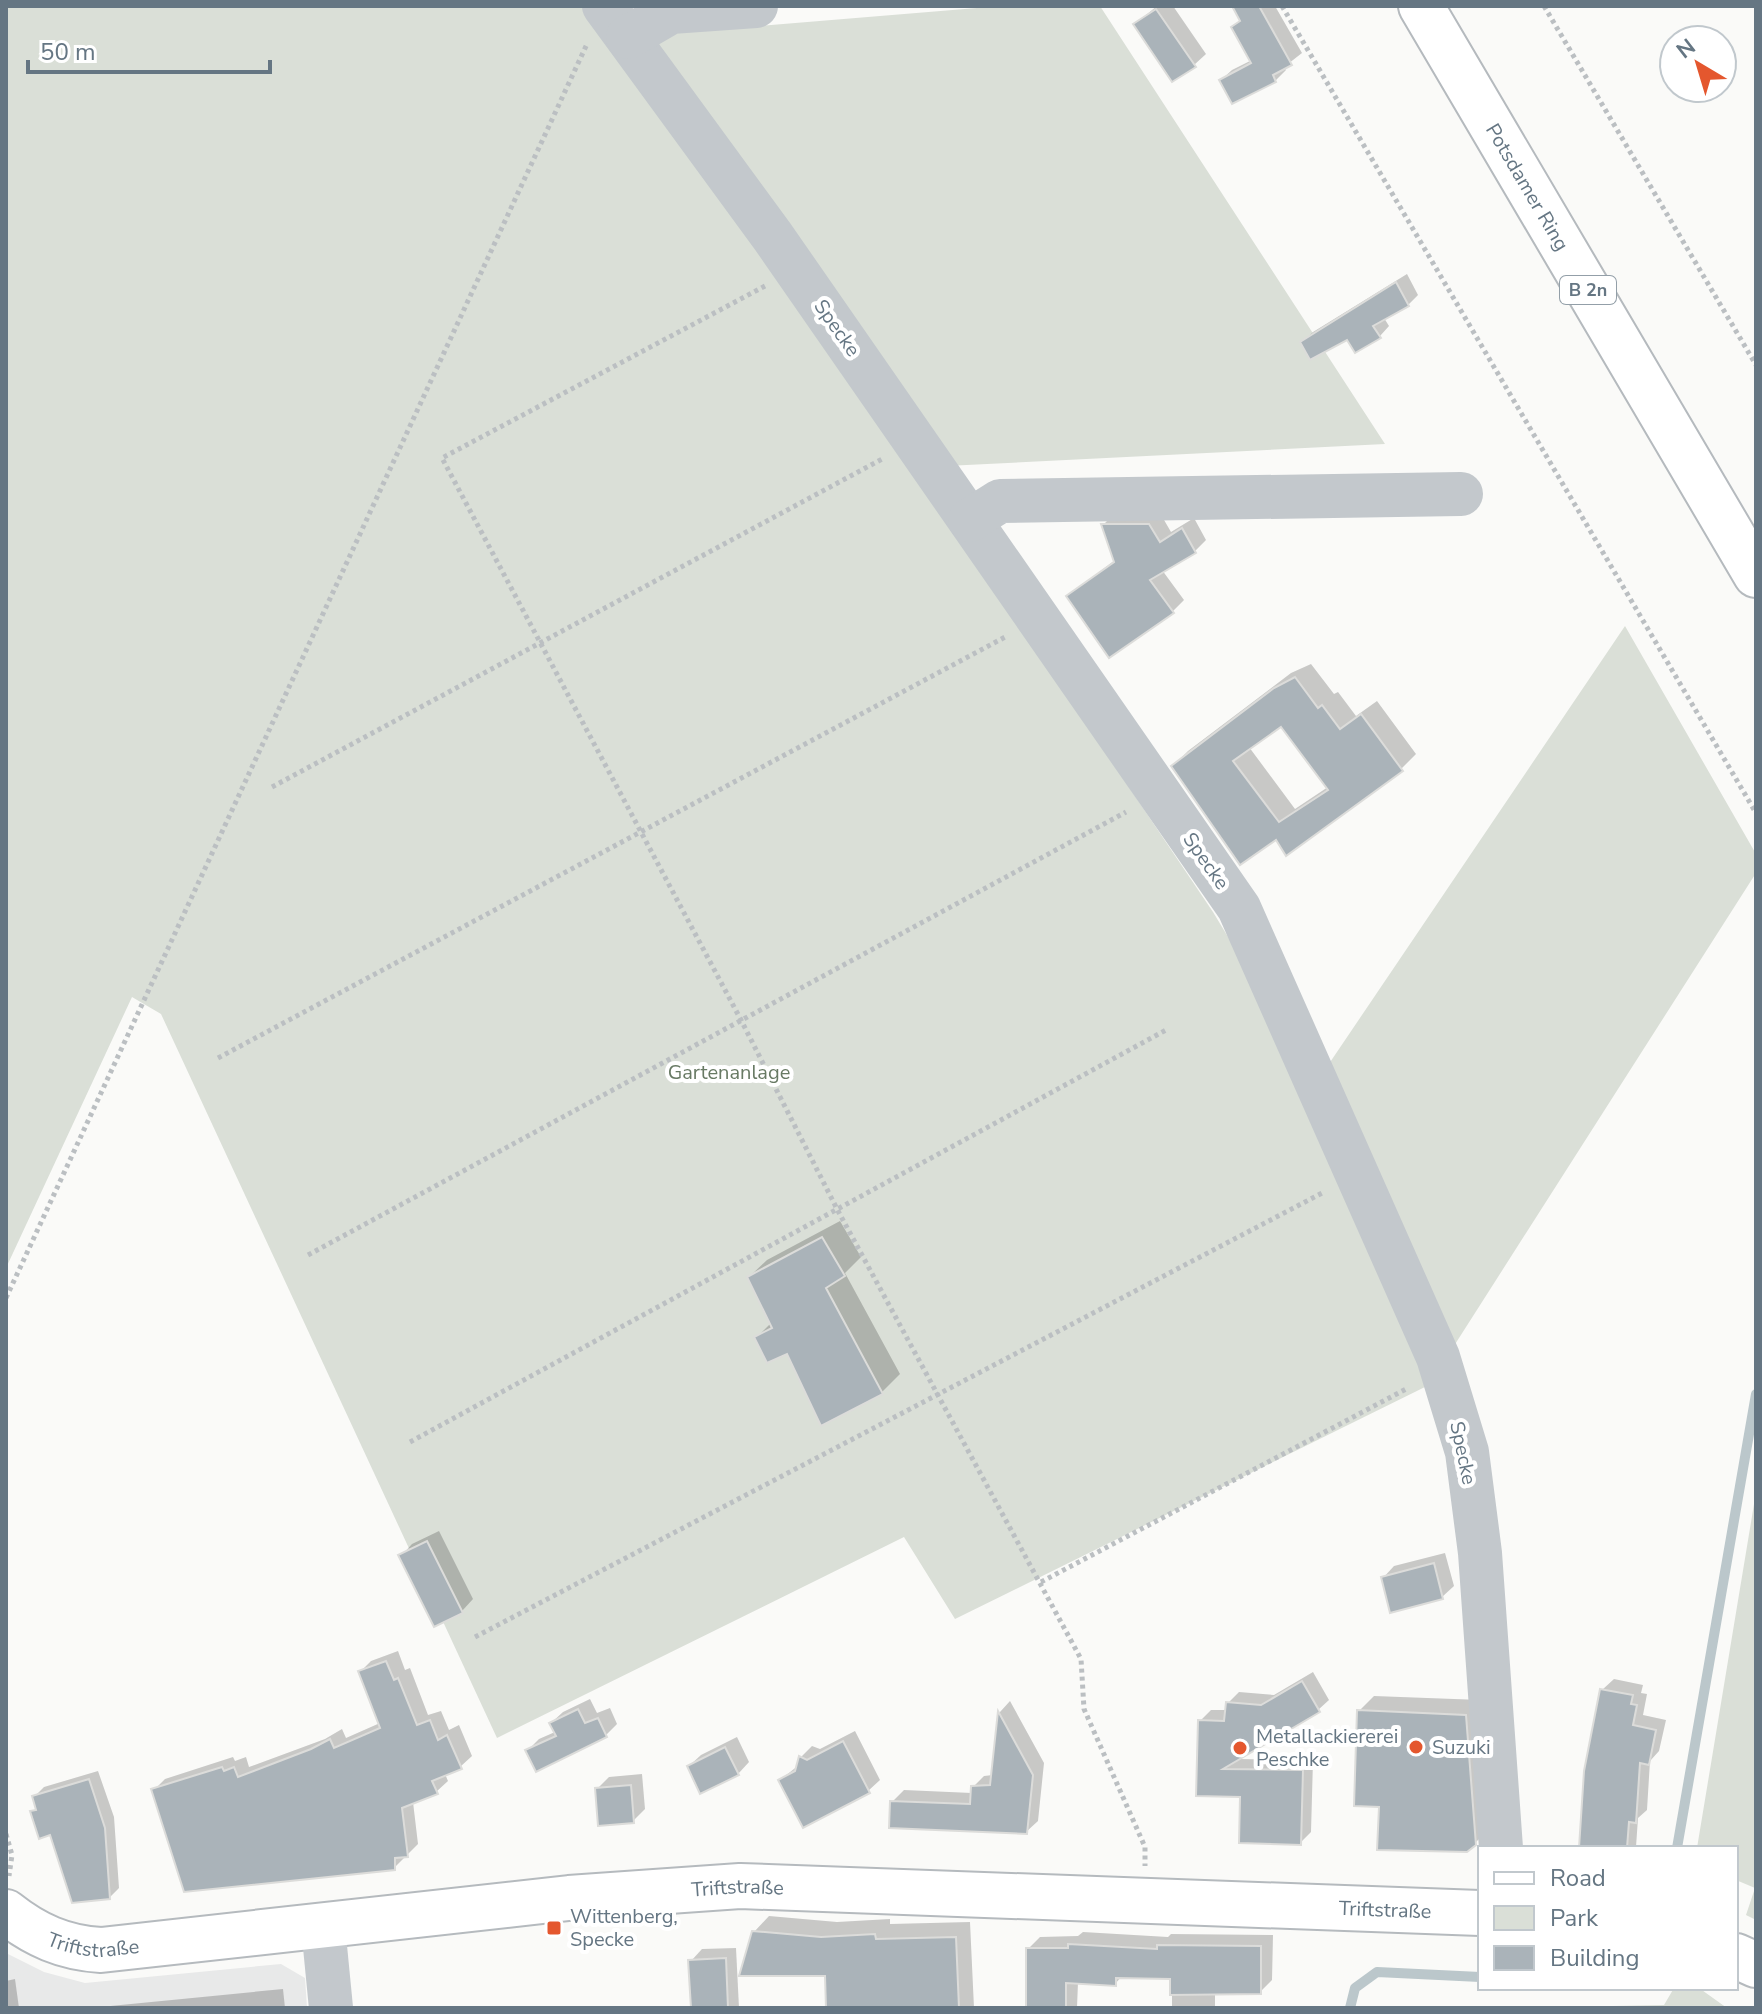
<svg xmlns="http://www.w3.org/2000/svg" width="1762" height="2014" font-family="'Nunito Sans',sans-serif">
<rect width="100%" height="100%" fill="#fafaf8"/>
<path fill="#e8e9e9" d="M6 1953 44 1972 85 1983 281 1964 305 1978 307 2008H6Z"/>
<g fill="#dadfd7">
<path d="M6 6H592L616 38 1001 6H1100L1385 444 946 466 937 502 1213 912 1316 1083 1625 626 1756 854V873L1429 1385 955 1619 904 1537 497 1738 161 1014 132 997 6 1268Z"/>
<path d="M1756 1492V1920L1746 1915 1755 1888 1736 1880V1848H1697Z"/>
<path d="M1674 1988H1699L1727 2008H1508L1664 2005Z"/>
</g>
<g fill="#0003" fill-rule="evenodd">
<path d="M1157 6H1173L1206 54 1194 65 1135 24Z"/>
<path d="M1234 6H1275L1302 53 1284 67 1286 70 1275 81 1221 80 1232 70 1252 60 1233 28 1241 19Z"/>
<path d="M1407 274 1418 295 1408 305 1384 318 1389 326 1380 336 1303 342 1313 332Z"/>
<path d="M1160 513 1171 532 1194 518 1206 540 1195 551 1162 570 1184 600 1173 611 1110 655 1068 596 1115 560 1103 525 1114 514Z"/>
<path d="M1311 664 1334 694 1338 692 1356 716 1377 701 1416 754 1401 769 1277 837 1173 766 1188 751 1291 673ZM1281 724 1328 787 1295 809 1249 747Z"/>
<path d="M840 1221 861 1257 845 1273 900 1374 882 1392 822 1423 788 1352 757 1337 772 1322 749 1277 767 1260Z"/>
<path d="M439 1531 473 1599 462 1611 401 1556 412 1544Z"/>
<path d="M1445 1553 1454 1586 1442 1597 1383 1578 1394 1566Z"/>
<path d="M398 1651 405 1670 410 1668 428 1715 441 1711 449 1730 459 1725 472 1756 460 1767 445 1774 448 1781 436 1792 413 1802 418 1844 394 1868 154 1790 165 1779 233 1757 235 1761 246 1757 249 1767 325 1739 342 1729 346 1738 380 1723 360 1672 371 1661Z"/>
<path d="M1313 1672 1329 1700 1318 1710 1236 1759 1313 1760 1311 1832 1300 1843 1242 1795 1198 1794 1200 1721 1211 1710H1227L1228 1703 1239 1692 1274 1695Z"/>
<path d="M1614 1679 1643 1685 1641 1693 1647 1694 1643 1715 1666 1720 1659 1751 1650 1761 1647 1810 1638 1818 1636 1847 1581 1848 1602 1690Z"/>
<path d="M1374 1696 1481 1700 1490 1828 1474 1844 1381 1805 1359 1711Z"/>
<path d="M590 1699 597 1713 610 1708 617 1724 606 1735 528 1750 539 1739 555 1732 551 1723 563 1712Z"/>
<path d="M1010 1701 1044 1763 1038 1821 1026 1832 892 1802 904 1790 972 1793 973 1787 984 1776 993 1775 1000 1712Z"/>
<path d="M855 1731 880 1780 868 1791 780 1780 799 1765 801 1757 812 1746 820 1749Z"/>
<path d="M737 1737 749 1762 738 1774 689 1766 701 1755Z"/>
<path d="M98 1771 114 1817 119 1888 110 1897 33 1812 37 1807 34 1797 44 1787Z"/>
<path d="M642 1774 645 1809 633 1821 597 1789 609 1777Z"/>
<path d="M769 1916 837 1922 890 1919V1924L970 1922 974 2008H828L827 1974 754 1932Z"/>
<path d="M1083 1932 1168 1937 1171 1934 1273 1935 1272 1980 1260 1992H1215V2008H1172V1977L1122 1976 1115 1984 1078 1982 1077 2008H1028V1949L1040 1937 1078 1936Z"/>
<path d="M736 1948 739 2008H693L691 1961 702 1949Z"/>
<path d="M15 1979 19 2008H6V1981Z"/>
<path d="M283 1989 285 2008H90Z"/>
</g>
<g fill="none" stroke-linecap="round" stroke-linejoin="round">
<g stroke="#bbc7cb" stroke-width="10">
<path d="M1677 1848 1756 1394"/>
<path d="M1350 2008 1355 1988 1377 1972 1480 1977"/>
</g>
</g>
<g fill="#aab3b9" stroke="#dcdcda" stroke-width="2" fill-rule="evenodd">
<path d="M1232 6H1259L1292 65 1273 75 1276 82 1232 104 1219 80 1251 63 1231 27 1240 21Z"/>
<path d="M1156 9 1196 67 1172 82 1133 24Z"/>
<path d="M1396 282 1409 306 1373 326 1381 338 1355 353 1347 340 1310 360 1300 342Z"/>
<path d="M1101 524H1149L1160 542 1182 528 1196 553 1150 580 1174 613 1109 658 1066 596 1114 562Z"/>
<path d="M1295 677 1318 708 1322 705 1340 729 1361 714 1403 771 1286 856 1276 840 1240 865 1171 766 1274 688ZM1281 727 1328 790 1279 822 1233 761Z"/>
<path d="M822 1237 845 1276 826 1288 883 1394 821 1426 787 1354 767 1363 754 1337 772 1328 747 1277Z"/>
<path d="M427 1541 463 1613 434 1627 398 1555Z"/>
<path d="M1434 1563 1443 1599 1390 1613 1381 1577Z"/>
<path d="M386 1661 394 1680 398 1678 417 1725 430 1720 438 1740 447 1735 462 1769 432 1781 438 1794 402 1808 408 1857 395 1858V1870L184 1892 151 1789 222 1767 224 1771 234 1767 238 1777 311 1749 330 1739 334 1748 380 1728 358 1671Z"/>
<path d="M1302 1681 1320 1712 1223 1769 1303 1770 1301 1845 1239 1843 1240 1797 1196 1796 1198 1720 1224 1721 1226 1702 1261 1705Z"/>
<path d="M1600 1689 1633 1695 1631 1704 1637 1705 1633 1725 1656 1730 1649 1765 1640 1763 1636 1823 1629 1822 1627 1848H1579L1584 1771Z"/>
<path d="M578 1709 585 1723 598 1718 607 1737 536 1772 525 1750 556 1736 549 1723Z"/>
<path d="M1357 1710 1466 1715 1476 1845 1467 1852 1377 1850 1379 1807 1354 1806Z"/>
<path d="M998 1711 1033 1775 1027 1834 889 1828 890 1801 970 1804 971 1786 990 1785Z"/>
<path d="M843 1741 870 1793 803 1828 778 1780 795 1771 799 1756 807 1760Z"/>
<path d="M725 1747 739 1775 700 1794 687 1766Z"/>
<path d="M89 1779 105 1828 110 1899 72 1903 50 1835 39 1839 30 1811 36 1810 32 1796Z"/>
<path d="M631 1785 634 1823 598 1826 595 1788Z"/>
<path d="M752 1931 821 1937 875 1934 876 1939 956 1937 959 2008H826L825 1976H739Z"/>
<path d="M1068 1944 1157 1949V1945L1261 1946V1994L1170 1995V1979L1116 1978V1986L1066 1983V2008H1026V1948H1068Z"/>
<path d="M726 1958 728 2008H691L688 1960Z"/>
</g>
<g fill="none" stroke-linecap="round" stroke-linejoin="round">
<defs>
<g id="major">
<path id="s1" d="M1421 6 1756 575"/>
<path id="s2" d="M6 1912C35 1935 64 1948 101 1950L569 1898 740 1886 1480 1913"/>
<path d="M1736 1956 1756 1965"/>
</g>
</defs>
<use href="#major" stroke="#b5babe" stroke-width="48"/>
<g stroke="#bbbfc2" stroke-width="5" stroke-dasharray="4 4" stroke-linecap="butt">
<path d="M1282 6 1756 813"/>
<path d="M1544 6 1756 365"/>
<path d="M765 286 442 458 741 1020 837 1209 1081 1659 1084 1709 1145 1847V1866"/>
<path d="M272 787 884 458"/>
<path d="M218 1058 1007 636"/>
<path d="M308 1255 1126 812"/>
<path d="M6 1298 587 44"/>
<path d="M410 1442 1166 1030"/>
<path d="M1041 1582 1408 1388"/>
<path d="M475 1637 1324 1192"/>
<path d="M6 1834 12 1855 9 1876"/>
</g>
<g stroke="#c3c8cc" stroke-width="44">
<path d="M604 6 773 237 1239 908 1438 1357 1467 1452 1480 1553 1501 1848"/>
<path d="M628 37 671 12 756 6"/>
<path d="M970 520 1000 501 1461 494"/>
<path d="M323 1926 331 2008"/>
</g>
<use href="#major" stroke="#fff" stroke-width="44"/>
</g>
<g fill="#e4572e" stroke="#fff" stroke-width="3">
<circle cx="1416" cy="1747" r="8"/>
<circle cx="1240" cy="1748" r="8"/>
<rect x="546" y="1920" width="16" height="16" rx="4"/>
</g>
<g text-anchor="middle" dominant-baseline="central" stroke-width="8" stroke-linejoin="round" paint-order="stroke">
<rect fill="#fff" stroke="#939fa8" stroke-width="2" x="1560" y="276" width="56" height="28" rx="6"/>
<g font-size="18" font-weight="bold" fill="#657683">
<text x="1588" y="290">B 2n</text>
</g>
<g font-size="20" fill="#657683" stroke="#fff">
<text stroke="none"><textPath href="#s1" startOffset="210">Potsdamer Ring</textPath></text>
<text transform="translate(837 328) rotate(55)">Specke</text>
<text transform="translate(1206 861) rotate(55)">Specke</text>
<text transform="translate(1463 1453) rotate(78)">Specke</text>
<text stroke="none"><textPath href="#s2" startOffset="744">Triftstraße</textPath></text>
<text stroke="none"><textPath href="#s2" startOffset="1392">Triftstraße</textPath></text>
<text stroke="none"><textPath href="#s2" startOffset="96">Triftstraße</textPath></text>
</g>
<g font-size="20" fill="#687a64" stroke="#fff">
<text x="729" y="1072">Gartenanlage</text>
</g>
<g font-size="20" fill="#657683" stroke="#fff" text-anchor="start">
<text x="1256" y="1736">Metallackiererei<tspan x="1256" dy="23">Peschke</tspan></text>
<text x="1432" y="1747">Suzuki</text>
<text x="570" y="1916">Wittenberg,<tspan x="570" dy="23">Specke</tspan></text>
</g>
</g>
<rect width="1762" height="2014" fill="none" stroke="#657683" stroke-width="16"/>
<rect x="1478" y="1846" width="260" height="144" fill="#ffffff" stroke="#c1c8cd" stroke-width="2"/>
<rect x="1494" y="1872" width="40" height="12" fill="#ffffff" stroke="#c1c8cd" stroke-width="2"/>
<text x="1550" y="1886" font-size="24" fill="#657683">Road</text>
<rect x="1494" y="1906" width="40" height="24" fill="#dadfd7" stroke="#c1c8cd" stroke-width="2"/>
<text x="1550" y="1926" font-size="24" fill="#657683">Park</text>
<rect x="1494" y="1946" width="40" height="24" fill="#aab3b9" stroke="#c1c8cd" stroke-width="2"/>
<text x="1550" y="1966" font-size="24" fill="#657683">Building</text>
<g transform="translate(1698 64) rotate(322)"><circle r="38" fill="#ffffff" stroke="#c1c8cd" stroke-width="2"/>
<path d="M0-6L14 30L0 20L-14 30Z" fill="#e4572e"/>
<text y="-12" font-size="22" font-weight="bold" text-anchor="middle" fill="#657683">N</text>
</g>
<path d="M28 60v12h242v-12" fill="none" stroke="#657683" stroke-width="4"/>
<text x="40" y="60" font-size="24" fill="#657683" stroke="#ffffff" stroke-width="6" paint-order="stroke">50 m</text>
</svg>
